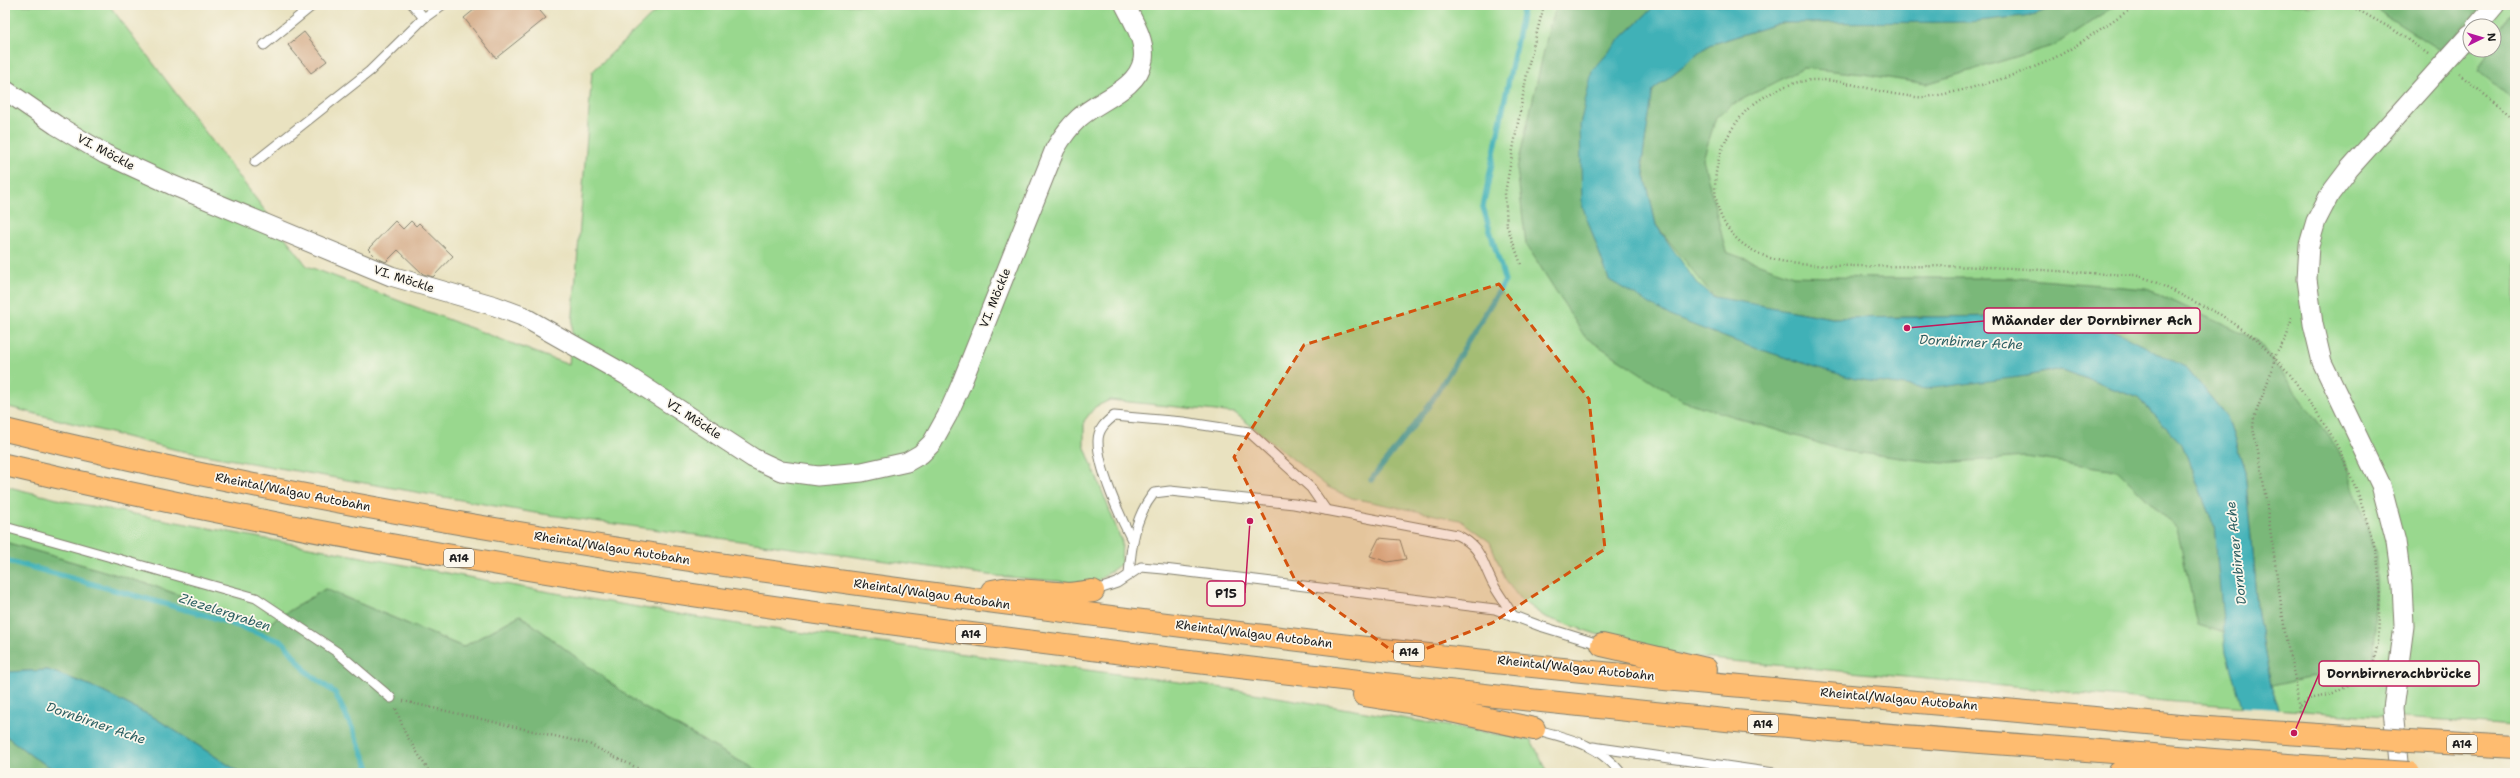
<svg xmlns="http://www.w3.org/2000/svg" width="2520" height="778" font-family="'Shantell Sans',sans-serif">
<rect width="100%" height="100%" fill="#fbf7ec"/>
<filter id="ink" filterUnits="userSpaceOnUse"><feTurbulence type="fractalNoise" baseFrequency=".025" numOctaves="2"/><feDisplacementMap in="SourceGraphic" scale="8" xChannelSelector="R" yChannelSelector="G"/><feConvolveMatrix kernelMatrix="1 2 1 2 8 2 1 2 1" color-interpolation-filters="sRGB"/></filter>
<filter id="wash" filterUnits="userSpaceOnUse"><feTurbulence type="fractalNoise" baseFrequency=".012" numOctaves="4" result="noise"/><feDisplacementMap in="SourceGraphic" scale="16" xChannelSelector="R" yChannelSelector="G"/><feGaussianBlur stdDeviation="0.9" result="paint"/><feColorMatrix in="noise" values="0 0 0 0 0 0 0 0 0 0 0 0 0 0 0 0 0 1.4 0 .05"/><feComposite in="paint" operator="in"/></filter>
<g filter="url(#wash)">
<rect width="100%" height="100%" fill="#e9e2c0"/>
<g fill="#99d88e" stroke="#5a7a55" fill-rule="evenodd">
<path d="M5 5H109L307 266 569 365 592 72 662 5H2515V726L2176 702 1688 657 1596 634 1545 617 1521 600 1506 581 1490 542 1460 520 1352 498 1328 487 1235 413 1110 400 1095 407 1084 421V445L1122 542 1121 564 1093 584 996 576 535 513 177 450 5 406ZM2470 26H2494V50H2470Z"/>
<path d="M5 486 65 501 526 588 743 625 1224 688 1531 740 1547 770 1541 773H761L641 706 520 615 463 647 325 589 265 626 151 585 5 542Z"/>
</g>
<g fill="#7ab879" stroke="#4b6a4a">
<path d="M1558 5H1656L1623 36 1609 280 2027 376 2060 369 2138 398 2182 444 2214 526 2225 633 2198 625 2177 529 2117 470 2025 457 1942 463 1844 451 1683 401 1585 337 1526 244 1517 169 1551 20Z"/>
<path d="M2060 5H2116L2055 45 1926 84 1863 74 1804 68 1731 105 1716 118 1703 159 1726 252 1793 276 1879 278H2016L2147 289 2258 341 2341 453 2377 555 2374 664 2271 686 2257 608 2245 471 2227 417 2187 368 2014 316 1832 318 1715 298 1656 225 1642 162 1652 91 1709 45 1780 23 2032 15Z"/>
<path d="M2369 5H2483L2441 51Z"/>
<path d="M2509 14 2515 18V101L2478 71 2489 50H2494V41Z"/>
<path d="M5 542 151 585 265 626 325 589 463 647 520 615 641 706 761 773H241L155 718 89 685 48 670 5 672Z"/>
<path d="M5 735 33 757 60 773H5Z"/>
</g>
<g fill="#40b1b7" stroke="#2e666a">
<path d="M1656 5H2060L2032 15 1970 22 1780 23 1709 45 1653 90 1642 162 1656 225 1698 285 1714 297 1832 318 2014 316 2115 331 2187 368 2227 417 2245 471 2257 608 2271 686 2303 773H2262L2226 653 2214 526 2182 444 2138 398 2060 369 2027 376 1926 389 1855 379 1745 345 1672 317 1609 280 1582 205 1580 125 1592 71 1623 36Z"/>
<path d="M48 670 89 685 155 718 241 773H60L33 757 5 735V672Z"/>
</g>
<path fill="#e9e2c0" d="M2240 707 2283 709 2305 773H2260Z"/>
<g fill="none" stroke-linecap="round" stroke-linejoin="round">
<g stroke="#40b1b7" stroke-width="5.5">
<path d="M1371 480 1428 407 1505 281 1483 207 1524 5"/>
<path d="M5 560 209 616 283 642 307 672 335 693 353 730 371 773"/>
</g>
</g>
<g id="blocks">
<g fill="#d7b08e">
<path d="M480 5H535L546 18 496 58 464 18Z"/>
<path d="M304 32 327 61 311 73 288 45Z"/>
<path d="M395 221 403 229 411 221 416 226 419 223 453 256 433 277 423 274 398 250 386 262 377 258 368 249Z"/>
<path d="M1379 538 1400 540 1406 559 1388 562 1370 556Z"/>
</g>
</g>
</g>
<g filter="url(#ink)">
<use href="#blocks" fill-opacity="0" stroke="#827f6e" stroke-width="1"/>
<g fill="none" stroke-linecap="round" stroke-linejoin="round">
<defs>
<g id="lane">
<path d="M413 5 424 18"/>
<path d="M264 45 313 5"/>
<path d="M255 162 370 71 424 18 442 5"/>
<path d="M5 527 256 598 337 652 391 698"/>
<path d="M1133 542C1120 517 1098 468 1098 441 1098 429 1106 422 1114 416L1183 422 1249 432 1311 488 1326 510"/>
<path d="M1129 575C1131 546 1135 516 1154 493L1170 491 1294 504 1457 535C1482 547 1481 561 1493 584 1499 595 1507 605 1513 616"/>
<path d="M1093 591 1117 583 1141 567 1164 569 1495 609 1540 626 1602 645"/>
<path d="M1534 729C1569 739 1597 743 1621 773"/>
<path d="M1593 747 1774 773"/>
</g>
<g id="street">
<path d="M2477 26 2495 5"/>
<path d="M5 90 56 125 105 154 172 185 391 276 495 306 522 316 626 375 753 458 781 471 818 476 862 472 907 462 921 454 932 443 947 416 960 387 1055 149C1062 137 1069 127 1079 118 1099 100 1138 89 1143 60 1146 41 1133 21 1125 5"/>
<path d="M2399 773 2393 709 2404 626 2402 586 2396 542 2381 485 2322 362 2313 324 2307 279 2309 245 2316 221 2330 194 2349 169 2470 34"/>
</g>
<g id="highway">
<path d="M5 430C284 498 567 544 852 583 1023 606 1194 628 1366 648 1636 679 1908 700 2179 726"/>
<path d="M5 465C371 551 743 607 1116 652 1333 679 1549 703 1766 724 1920 739 2073 748 2227 761"/>
<path d="M992 591 1003 589 1070 594 1093 591"/>
<path d="M1602 645 1706 669"/>
<path d="M1364 695 1414 703 1534 729"/>
<path d="M2410 741 2515 747"/>
<path d="M2119 773 2148 771 2204 773"/>
</g>
</defs>
<use href="#lane" stroke="#827f6e" stroke-width="11"/>
<use href="#street" stroke="#827f6e" stroke-width="21"/>
<use href="#highway" stroke="#827f6e" stroke-width="24"/>
<g stroke="#827f6e" stroke-width="2.5" stroke-dasharray="1 3" stroke-linecap="butt">
<path d="M2138 5C2111 20 2087 40 2060 55 2027 73 1962 93 1925 97 1917 98 1909 96 1901 95 1862 90 1826 70 1786 86 1772 92 1756 100 1745 112 1709 151 1699 220 1752 250 1783 268 1823 265 1857 266 1908 267 1958 265 2008 268 2051 270 2093 274 2135 275L2151 280 2221 315 2258 341 2289 373 2329 431 2341 453 2359 496 2377 555 2380 589 2378 643 2371 673 2333 694 2308 699 2298 707"/>
<path d="M2349 5 2394 30 2428 54"/>
<path d="M2459 74 2515 119"/>
<path d="M1521 264 1507 226 1505 193 1529 63 1544 5"/>
<path d="M2292 318 2287 336 2275 356 2272 370 2254 418 2253 428 2261 466 2286 639 2296 683 2299 714"/>
<path d="M403 701 589 744 647 773"/>
<path d="M396 709 405 733 430 773"/>
</g>
<use href="#lane" stroke="#fff" stroke-width="9"/>
<use href="#street" stroke="#fff" stroke-width="19"/>
<use href="#highway" stroke="#febc70" stroke-width="22"/>
<defs>
<g id="highway-bridge">
<path d="M2179 726 2410 741"/>
<path d="M2227 761 2409 773"/>
</g>
</defs>
<use href="#highway-bridge" stroke="#827f6e" stroke-width="24" stroke-linecap="butt"/>
<use href="#highway-bridge" stroke="#febc70" stroke-width="22"/>
</g>
</g>
<path fill="#d4530e" fill-opacity="0.2" stroke="#d4530e" stroke-width="3" stroke-dasharray="8 5" stroke-linejoin="round" d="M1499 284 1589 399 1605 549 1492 623 1402 658 1295 580 1234 457 1304 345Z"/>
<g text-anchor="middle" dominant-baseline="central" stroke-width="3.5" stroke-linejoin="round" paint-order="stroke">
<g fill="#fbf7ec" stroke="#5f5e5a" stroke-width="1">
<rect x="444" y="549" width="30" height="18" rx="3"/>
<rect x="956" y="625" width="30" height="18" rx="3"/>
<rect x="1394" y="643" width="30" height="18" rx="3"/>
<rect x="1748" y="715" width="30" height="18" rx="3"/>
<rect x="2447" y="735" width="30" height="18" rx="3"/>
</g>
<g font-size="11" font-weight="bold" fill="#1c1c1c">
<text x="459" y="558">A14</text>
<text x="971" y="634">A14</text>
<text x="1409" y="652">A14</text>
<text x="1763" y="724">A14</text>
<text x="2462" y="744">A14</text>
</g>
<g font-size="12" fill="#1c1c1c" stroke="#fbf7ec">
<text transform="translate(106 152) rotate(28)">VI. Möckle</text>
<text transform="translate(404 279) rotate(18)">VI. Möckle</text>
<text transform="translate(995 298) rotate(-68)">VI. Möckle</text>
<text transform="translate(694 419) rotate(33)">VI. Möckle</text>
<text transform="translate(293 492) rotate(11)">Rheintal/Walgau Autobahn</text>
<text transform="translate(612 548) rotate(9)">Rheintal/Walgau Autobahn</text>
<text transform="translate(932 594) rotate(8)">Rheintal/Walgau Autobahn</text>
<text transform="translate(1254 634) rotate(7)">Rheintal/Walgau Autobahn</text>
<text transform="translate(1576 668) rotate(6)">Rheintal/Walgau Autobahn</text>
<text transform="translate(1899 699) rotate(5)">Rheintal/Walgau Autobahn</text>
</g>
<g font-size="13" font-style="italic" fill="#2c5f62" stroke="#fbf7ec">
<text transform="translate(1971 342) rotate(3)">Dornbirner Ache</text>
<text transform="translate(2236 553) rotate(-96)">Dornbirner Ache</text>
<text transform="translate(225 612) rotate(18)">Ziezelergraben</text>
<text transform="translate(96 723) rotate(19)">Dornbirner Ache</text>
</g>
</g>
<path fill="none" stroke="#c2185b" stroke-width="1.5" d="M1907 328L1984 321M1250 521L1245 593M2294 733L2319 674"/>
<g fill="#c2185b" stroke="#fbf7ec" stroke-width="1.5">
<circle cx="1907" cy="328" r="4"/>
<circle cx="1250" cy="521" r="4"/>
<circle cx="2294" cy="733" r="4"/>
</g>
<g fill="#fbf7ec" stroke="#c2185b" stroke-width="1.5">
<rect x="1984" y="308" width="216" height="25" rx="4"/>
<rect x="1207" y="581" width="38" height="25" rx="4"/>
<rect x="2319" y="661" width="160" height="25" rx="4"/>
</g>
<g font-size="13" text-anchor="middle" font-weight="bold" fill="#1c1c1c">
<text x="2092" y="325">Mäander der Dornbirner Ach</text>
<text x="1226" y="598">P15</text>
<text x="2399" y="678">Dornbirnerachbrücke</text>
</g>
<rect width="2520" height="778" fill="none" stroke="#fbf7ec" stroke-width="20"/>
<g transform="translate(2482 38) rotate(85)"><circle r="19" fill="#fbf7ec" stroke="#a29f99"/>
<path d="M0-3L7 15L0 10L-7 15Z" fill="#b5179e"/>
<text y="-6" font-size="11" font-weight="bold" text-anchor="middle" fill="#1c1c1c">N</text>
</g>
</svg>
